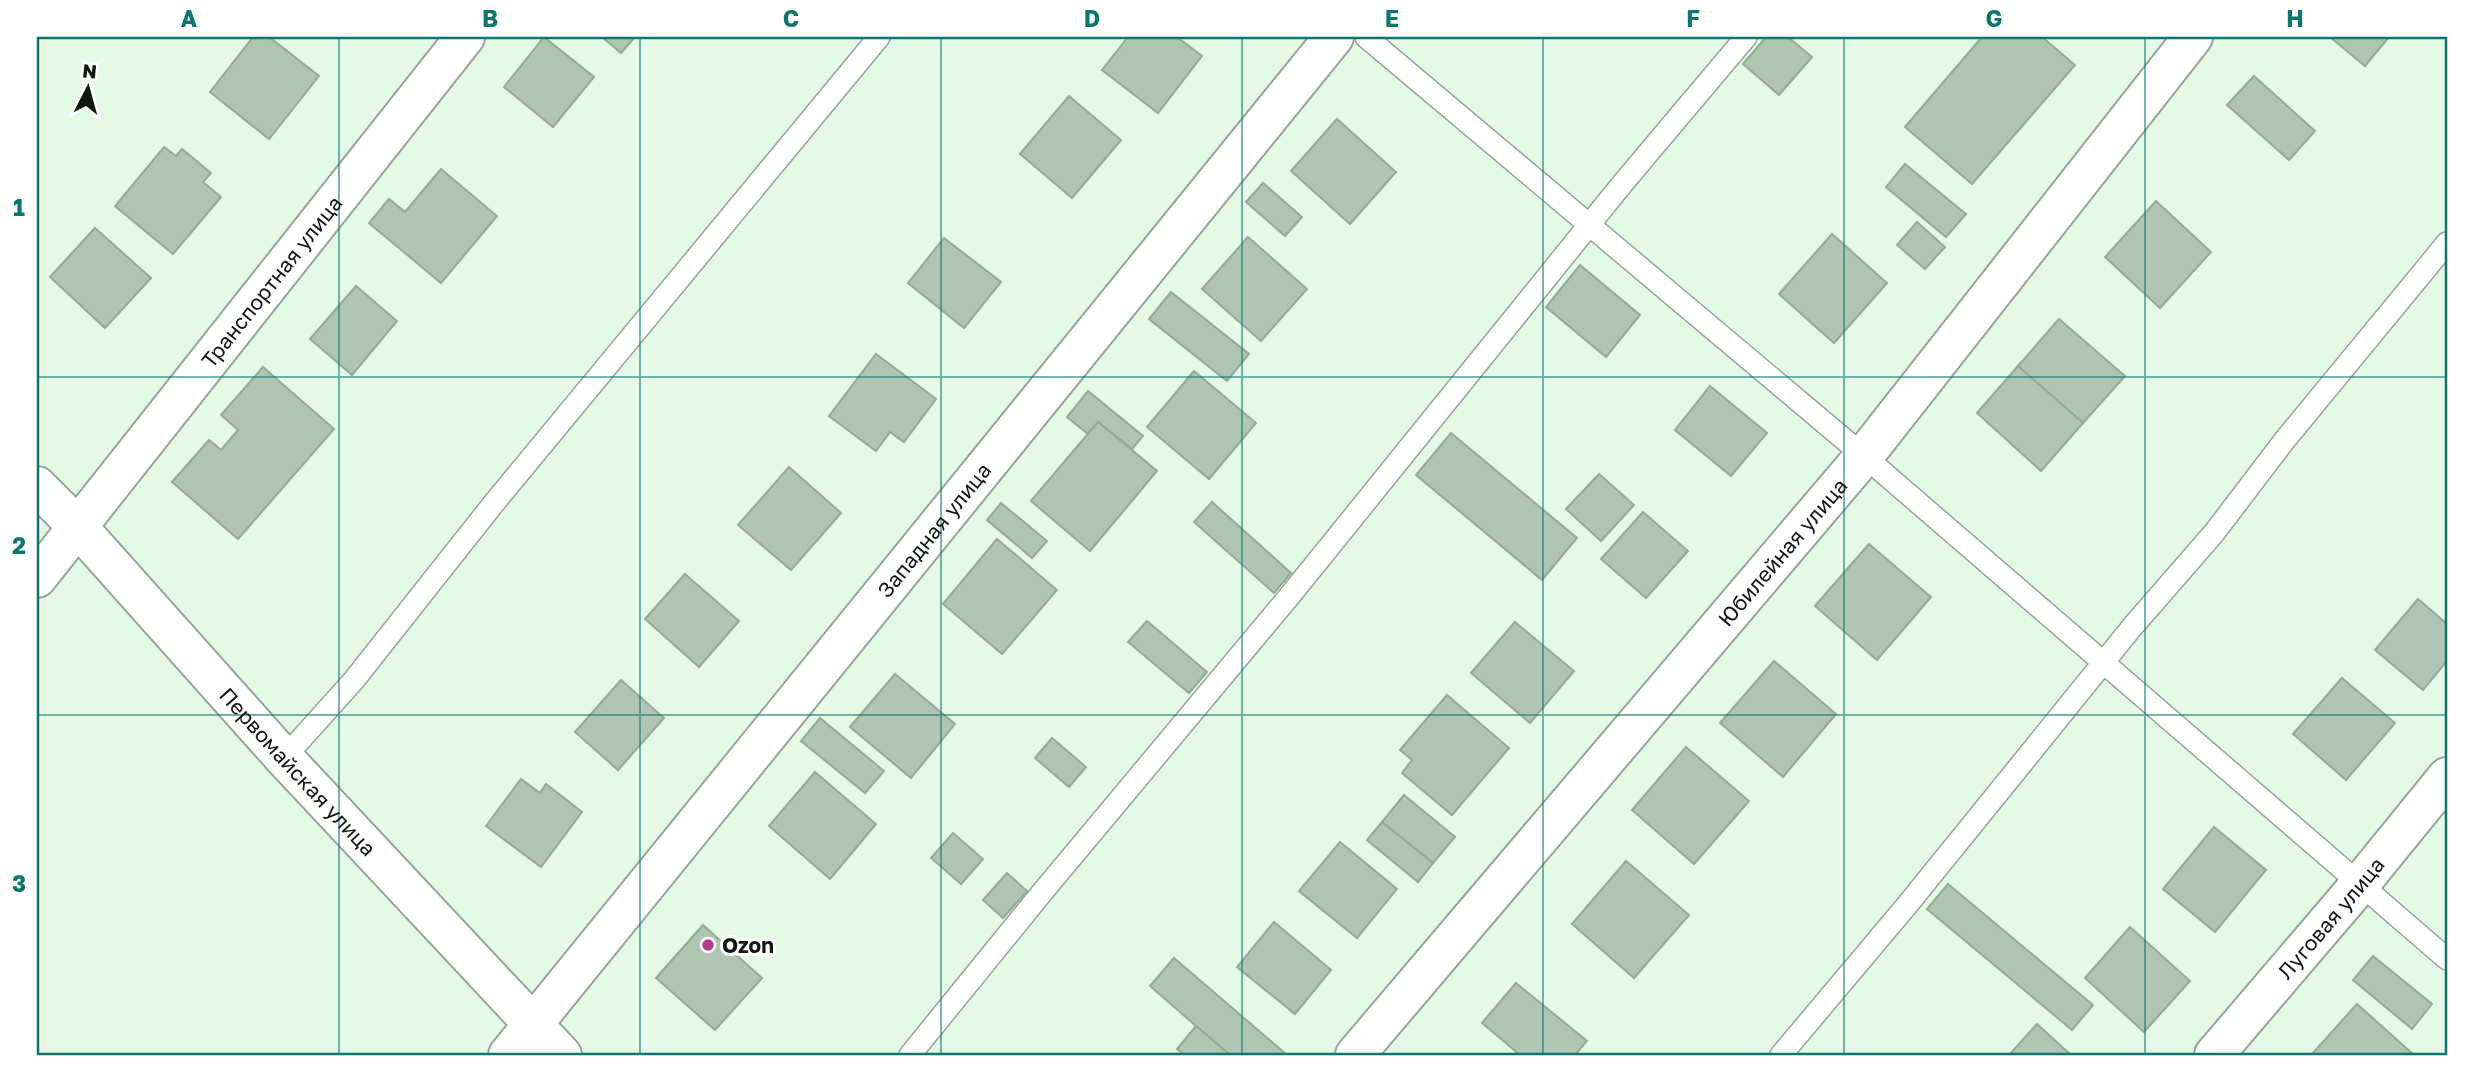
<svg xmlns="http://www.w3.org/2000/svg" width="2484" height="1092" font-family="'Golos Text',sans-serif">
<rect width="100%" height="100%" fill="#e4fae7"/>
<g fill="#b0c5b3" stroke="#95a998" stroke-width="2">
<path d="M253 37H269L319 76 269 139 210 92Z"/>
<path d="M544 37 594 77 553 127 504 87Z"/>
<path d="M602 37H635L621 53Z"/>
<path d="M1128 37H1177L1202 56 1158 113 1102 70Z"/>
<path d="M1766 37H1788L1812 57 1779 95 1743 64Z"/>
<path d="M1982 37H2042L2075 65 1972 184 1905 127Z"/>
<path d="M2330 37H2389L2365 66Z"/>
<path d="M2254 76 2315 131 2289 160 2227 105Z"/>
<path d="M1069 96 1121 140 1072 198 1020 154Z"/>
<path d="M1337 119 1396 172 1350 224 1291 171Z"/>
<path d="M164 147 176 156 182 149 211 173 203 182 221 197 173 254 115 206Z"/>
<path d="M1905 164 1966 214 1946 237 1886 187Z"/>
<path d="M441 169 497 216 441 283 369 223 389 199 405 212Z"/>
<path d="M1263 183 1302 217 1285 236 1246 202Z"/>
<path d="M2156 201 2211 252 2160 308 2105 257Z"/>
<path d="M1917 222 1945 247 1925 269 1897 245Z"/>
<path d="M95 228 151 278 105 328 50 277Z"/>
<path d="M1832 234 1887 283 1834 343 1779 294Z"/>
<path d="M1248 237 1307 289 1261 341 1202 289Z"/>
<path d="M944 238 1001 282 964 328 908 283Z"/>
<path d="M1580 265 1640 315 1606 357 1546 307Z"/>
<path d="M356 286 397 321 352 375 310 339Z"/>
<path d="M1171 292 1249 354 1227 381 1149 319Z"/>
<path d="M2059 319 2125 376 2083 423 2018 366Z"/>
<path d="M876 354 936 399 904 442 890 432 876 451 829 416Z"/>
<path d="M2018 366 2083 423 2041 471 1977 413Z"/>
<path d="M263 367 334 429 238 539 172 482 209 440 221 450 238 430 221 415Z"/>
<path d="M1194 371 1256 423 1209 479 1147 427Z"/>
<path d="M1710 386 1767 433 1731 476 1675 430Z"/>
<path d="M1088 391 1143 436 1132 449 1098 422 1088 434 1067 417Z"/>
<path d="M1098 422 1157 471 1090 551 1031 501Z"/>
<path d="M1451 433 1577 538 1542 580 1416 475Z"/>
<path d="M789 467 841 513 791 570 738 525Z"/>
<path d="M1599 474 1634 505 1601 541 1566 509Z"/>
<path d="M1212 502 1291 573 1274 593 1194 522Z"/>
<path d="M1001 503 1047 541 1032 558 987 520Z"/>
<path d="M1643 512 1688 551 1646 598 1601 559Z"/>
<path d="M997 539 1057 590 1002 654 943 604Z"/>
<path d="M1869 544 1931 597 1877 660 1815 606Z"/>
<path d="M685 574 739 621 699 667 645 619Z"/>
<path d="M2418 599 2447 624V661L2423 690 2375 650Z"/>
<path d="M1147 621 1207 672 1189 693 1128 642Z"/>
<path d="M1515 622 1574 671 1530 723 1471 673Z"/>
<path d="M1774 661 1836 714 1783 777 1720 723Z"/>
<path d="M895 674 955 724 911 778 850 727Z"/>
<path d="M2342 678 2395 723 2346 780 2293 734Z"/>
<path d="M621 680 664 718 618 770 575 732Z"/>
<path d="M1447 695 1509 748 1452 815 1402 773 1412 760 1400 750Z"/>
<path d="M820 718 884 771 865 793 801 741Z"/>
<path d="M1052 738 1086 767 1069 787 1035 758Z"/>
<path d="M1686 747 1749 801 1694 864 1632 810Z"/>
<path d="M815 772 876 824 830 879 769 826Z"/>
<path d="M521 779 540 793 546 784 582 812 541 867 486 826Z"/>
<path d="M1404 795 1455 837 1433 863 1382 822Z"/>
<path d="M1382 822 1433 863 1418 882 1367 840Z"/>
<path d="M2214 827 2266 870 2215 932 2163 889Z"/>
<path d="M953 833 983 859 961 884 931 858Z"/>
<path d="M1340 842 1397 889 1357 938 1299 891Z"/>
<path d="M1626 861 1689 915 1634 978 1572 924Z"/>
<path d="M1007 873 1027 891 1003 918 983 900Z"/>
<path d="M1948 884 2093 1005 2072 1030 1927 909Z"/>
<path d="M1274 922 1331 970 1295 1014 1237 967Z"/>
<path d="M703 925 762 978 715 1030 656 978Z"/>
<path d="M2130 927 2190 981 2144 1032 2085 978Z"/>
<path d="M2373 956 2432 1004 2412 1029 2353 980Z"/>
<path d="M1174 958 1287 1055H1230L1196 1026 1150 986Z"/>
<path d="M1516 983 1587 1041 1575 1055H1520L1482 1023Z"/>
<path d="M2357 1004 2414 1055 2312 1054Z"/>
<path d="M2037 1024 2071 1055H2009Z"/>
<path d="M1196 1026 1230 1055H1185L1177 1049Z"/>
</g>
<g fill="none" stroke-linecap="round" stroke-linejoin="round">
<defs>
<g id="lane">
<path d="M1366 37 1864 456 2447 959"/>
<path d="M284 758 354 680 494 503 879 37"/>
<path d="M910 1055 1040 895 1292 593 1623 183 1746 37"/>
<path d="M1781 1055 1908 904 2133 626 2214 533 2284 441 2447 243"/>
</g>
<g id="street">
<path id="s1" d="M37 486 77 526 284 758 562 1055"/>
<path id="s2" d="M37 578 465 37"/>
<path id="s3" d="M508 1055 1334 37"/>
<path id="s4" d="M1355 1055 1864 456 2193 37"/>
<path id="s5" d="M2214 1055 2360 884 2447 777"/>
</g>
</defs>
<use href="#lane" stroke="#92a795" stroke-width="24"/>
<use href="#street" stroke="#92a795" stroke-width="42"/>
<use href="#lane" stroke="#fff" stroke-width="21"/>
<use href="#street" stroke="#fff" stroke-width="38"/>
</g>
<path fill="none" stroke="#0f766e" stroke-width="2" stroke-opacity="0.55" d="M339 37V1055M640 37V1055M941 37V1055M1242 37V1055M1543 37V1055M1844 37V1055M2145 37V1055M37 377H2447M37 715H2447"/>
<circle fill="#b43c91" stroke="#fff" stroke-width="2.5" cx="708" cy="945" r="7"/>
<g text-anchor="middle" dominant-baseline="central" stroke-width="6" stroke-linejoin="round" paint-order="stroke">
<g font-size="21" fill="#0f1710" stroke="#fff">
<text stroke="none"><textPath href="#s2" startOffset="378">Транспортная улица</textPath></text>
<text stroke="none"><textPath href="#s3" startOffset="676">Западная улица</textPath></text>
<text stroke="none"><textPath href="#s4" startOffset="660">Юбилейная улица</textPath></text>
<text stroke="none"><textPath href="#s1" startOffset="387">Первомайская улица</textPath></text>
<text stroke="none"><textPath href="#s5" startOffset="180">Луговая улица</textPath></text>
</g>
<g font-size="21" font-weight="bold" fill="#0f1710" stroke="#fff" text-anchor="start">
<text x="722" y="945">Ozon</text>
</g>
</g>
<rect width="2484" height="1092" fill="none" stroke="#ffffff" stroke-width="77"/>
<g transform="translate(88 88) rotate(6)" stroke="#ffffff" stroke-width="5" paint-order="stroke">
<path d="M0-5L12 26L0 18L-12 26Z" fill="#0f1710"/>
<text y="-10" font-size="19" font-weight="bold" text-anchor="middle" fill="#0f1710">N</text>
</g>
<rect x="38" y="38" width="2408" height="1016" fill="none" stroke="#0f766e" stroke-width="2.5"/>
<g font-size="23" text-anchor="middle" font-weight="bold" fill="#0f766e">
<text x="189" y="27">A</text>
<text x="490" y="27">B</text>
<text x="791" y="27">C</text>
<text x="1092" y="27">D</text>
<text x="1392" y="27">E</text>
<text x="1693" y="27">F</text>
<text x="1994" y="27">G</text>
<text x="2295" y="27">H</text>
<text x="19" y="216">1</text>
<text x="19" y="554">2</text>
<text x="19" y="892">3</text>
</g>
</svg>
